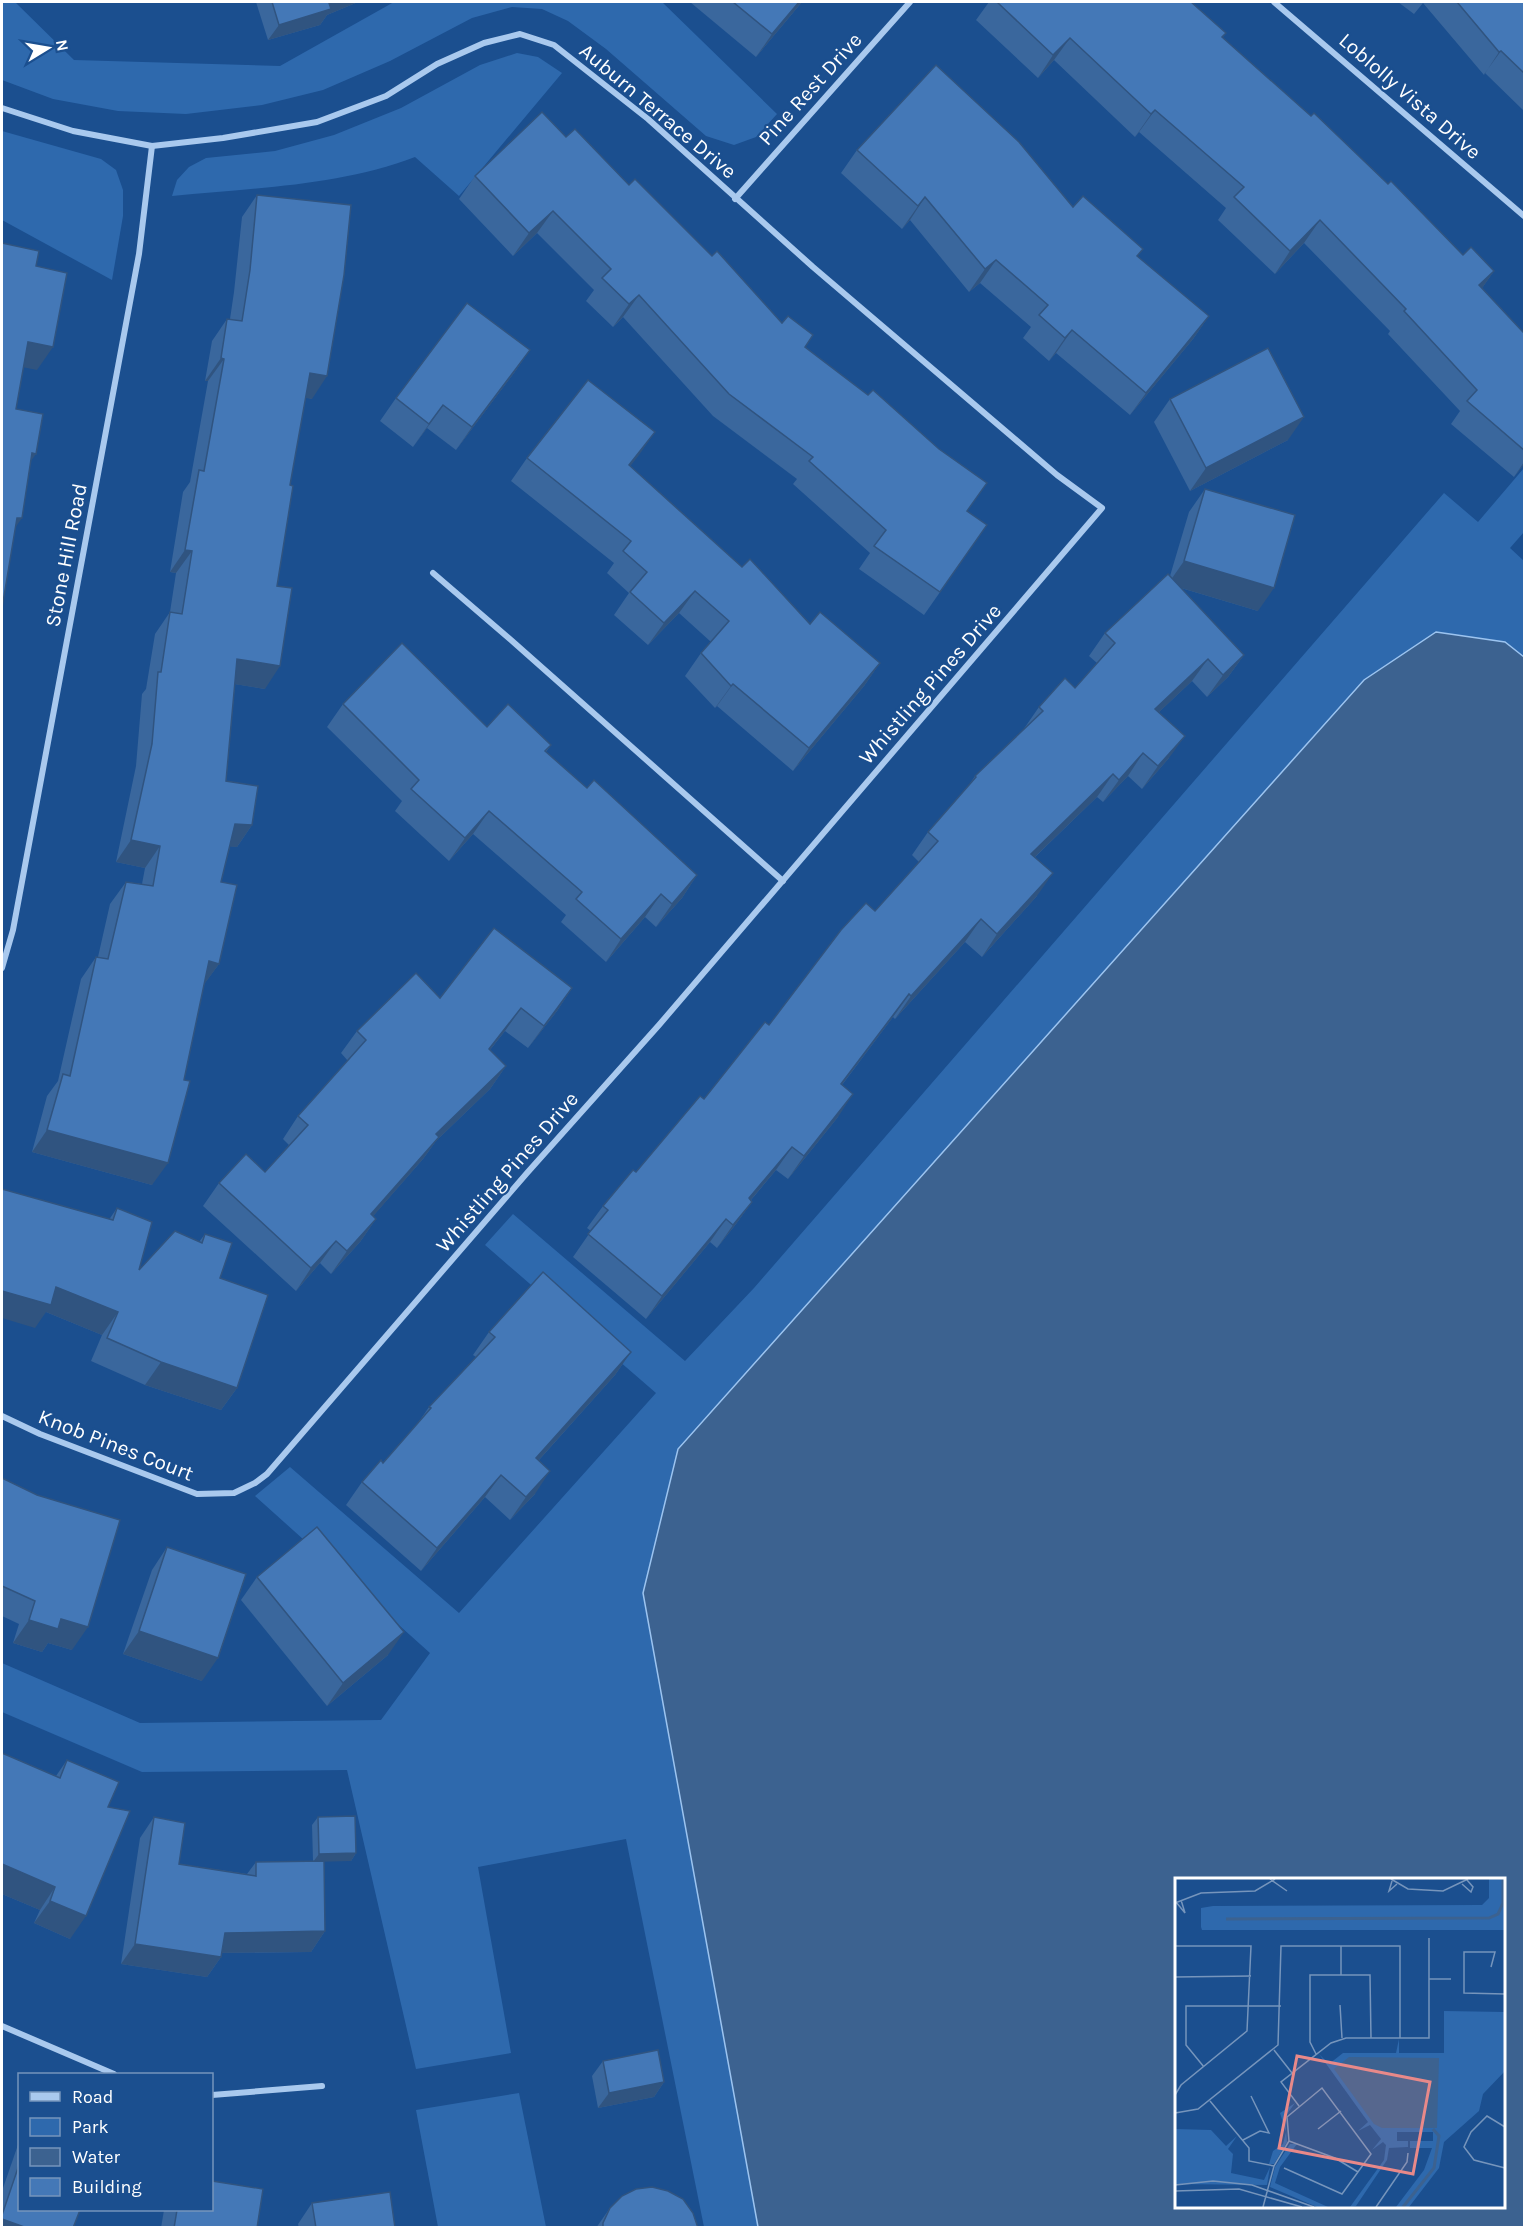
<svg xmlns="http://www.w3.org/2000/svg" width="1526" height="2229" font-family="Karla,sans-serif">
<rect width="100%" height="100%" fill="#1b4f8f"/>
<g fill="#2e69ad" fill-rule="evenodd">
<path d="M2 2H15L74 60 280 66 394 2H662L777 114 756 137 734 145 706 136 606 49 568 21 542 9 512 7 472 18 390 61 323 90 262 105 186 114 118 111 53 99 2 80Z"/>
<path d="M517 53 538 57 562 73 459 196 415 157C339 186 253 188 172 196L177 180 189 167 206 158 275 151 334 135 401 108 480 65Z"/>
<path d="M2 131 101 159 116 170 123 190V216L112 280 2 220Z"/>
<path d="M1524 468V532L1510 548 1524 561V2227H704L626 1839 478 1867 511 2053 416 2069 347 1770 142 1772 2 1712V1663L140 1723 381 1720 430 1653 255 1496 290 1467 459 1613 656 1393 485 1245 513 1214 685 1361 754 1288 1444 493 1478 522ZM1176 1880H1504V2206H1176Z"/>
<path d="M519 2093 546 2227H438L416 2110Z"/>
</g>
<path fill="#3c6290" stroke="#9cc4f0" stroke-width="1.5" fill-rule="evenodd" d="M1436 632 1505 642 1524 657V2227H758L643 1593 678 1449 1364 680ZM1176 1880H1504V2206H1176Z"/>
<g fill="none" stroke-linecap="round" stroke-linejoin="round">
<g stroke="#a9c9ee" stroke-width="6">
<path d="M1274 2 1524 216"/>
<path d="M2 108 73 131 152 146 223 138 317 122 386 96 437 64 484 43 520 34 554 45 648 119 813 267 1057 475 1102 508 659 1025 527 1173 267 1474 255 1483 234 1493 197 1494 40 1434 2 1416"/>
<path d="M735 199 910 2"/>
<path d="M433 573 511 640 783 881"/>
<path d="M2 968 13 930 139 254 152 146"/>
<path d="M2 2026 114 2074"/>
<path d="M212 2095 322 2086"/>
</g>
</g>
<g fill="#3a679d">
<path d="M256 2H358L327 15 320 25 268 40Z"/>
<path d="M690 2H802L756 57Z"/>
<path d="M989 2H1191L1226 33 1222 38 1463 255 1494 271 1482 288 1524 333V332V464L1514 477 1451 424 1460 411 1388 334 1390 331 1304 243 1275 274 1218 220 1226 208 1139 132 1135 137 1054 60 1038 78 976 20Z"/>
<path d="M1398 2H1524V111L1485 73 1484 75 1423 3 1414 14Z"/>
<path d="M566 137 629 185 805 347 967 511 987 525 924 615 859 569 870 553 793 484 797 479 713 416 623 317 613 327 586 301 594 290 537 233 513 256 459 199 475 176Z"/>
<path d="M857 150 1073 207 1138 257 1209 316 1193 339 1130 415 1056 353 1049 361 1023 338 1031 327 980 283 969 292 910 220 902 229 841 173Z"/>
<path d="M257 195 312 399 305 397 290 485 265 689 235 684 226 781 252 825 237 847 230 846 221 882 219 964 204 984 152 1185 32 1152 47 1096 58 1081 81 979 96 957H98L110 904 126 882 142 884 145 868 116 862 136 766 142 694 146 689 155 634 170 612 176 573 170 572 183 492 190 482 208 381H205L212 341 227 319H230L234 292 242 217Z"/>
<path d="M530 350 514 373 456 450 427 428 413 447 380 421 396 398Z"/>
<path d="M1170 399 1288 440 1190 491 1154 422Z"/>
<path d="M655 432 630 466 742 567 810 624 880 663 864 686 793 771 717 706 715 708 685 676 701 653 711 642 679 613 648 645 614 615 629 593 607 573 614 563 511 481 527 458Z"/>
<path d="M1205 489 1258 611 1181 588 1244 655 1228 677 1207 697 1192 681 1159 712 1169 758 1142 789 1128 776 1103 802 1097 797 1035 857 1037 896 982 957 965 942 895 1019 893 1017 842 1085 838 1117 788 1179 776 1170 751 1200 752 1202 736 1224 717 1248 710 1242 646 1319 573 1257 591 1231 587 1228 603 1206 636 1172 704 1099 769 1025 875 911 919 862 912 855 928 832 967 788 975 776 1023 730 1039 707 1075 688 1097 663 1089 656 1105 633 1170 576 1189 512Z"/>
<path d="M343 704 551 745 546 752 587 788 697 875 682 898 656 927 645 917 606 962 561 922 566 915 473 834 449 861 395 811 402 801 327 727Z"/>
<path d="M572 988 557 1011 528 1048 505 1031 490 1050 506 1066 490 1089 436 1141 423 1159 373 1216 376 1219 360 1242 331 1274 320 1263 296 1291 203 1206 219 1183 265 1172 289 1145 283 1139 298 1116 348 1061 341 1053 357 1031 440 998Z"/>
<path d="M117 1208 139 1270 199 1242 205 1234 220 1278 237 1388 221 1410 145 1385 91 1361 102 1335 46 1312 35 1328Z"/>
<path d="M489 1332 631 1352 615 1375 539 1460 535 1494 510 1520 485 1497 421 1571 346 1505 362 1482 383 1463 418 1423 429 1407 476 1357 473 1355Z"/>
<path d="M2 1478 72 1650 48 1643 42 1652 13 1643 19 1624 2 1616Z"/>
<path d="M167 1547 202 1681 123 1654 152 1570Z"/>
<path d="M257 1577 388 1655 327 1706 241 1600Z"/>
<path d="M2 1753 56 1776 67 1760 108 1807 70 1939 34 1923 40 1910 2 1894Z"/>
<path d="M154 1817 179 1864 247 1874 256 1862 313 1861 312 1825 318 1817 356 1853 351 1861H324L325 1931 311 1952 222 1953 221 1957 207 1977 121 1964 140 1838Z"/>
<path d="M603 2061 664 2082 654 2097 598 2108 592 2076Z"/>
<path d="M20 2139V2210L2 2228V2191Z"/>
<path d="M312 2203 395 2228H299L298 2224Z"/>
<path d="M610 2208 698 2228H596Z"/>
<path d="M164 2210H212L257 2228H161Z"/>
</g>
<g fill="#305480">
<path d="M332 2H358L327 15 320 25 268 40 279 25Z"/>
<path d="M799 2H802L756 57 772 34Z"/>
<path d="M1070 38 1054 60 1038 78 1053 55Z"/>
<path d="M1501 51 1485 73 1484 75 1499 52Z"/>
<path d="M1155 110 1139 132 1135 137 1151 114Z"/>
<path d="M925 197 910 220 902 229 918 206Z"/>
<path d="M553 211 537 233 513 256 529 233Z"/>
<path d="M1320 220 1304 243 1275 274 1290 251Z"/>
<path d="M996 260 980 283 969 292 985 269Z"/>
<path d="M1494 271 1478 294 1479 285Z"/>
<path d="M639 295 623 317 613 327 629 304Z"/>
<path d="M1209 316 1193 339 1130 415 1146 393Z"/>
<path d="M1072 330 1056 353 1049 361 1065 338Z"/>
<path d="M28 342 53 347 37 370 12 365Z"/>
<path d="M530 350 514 373 456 450 472 427Z"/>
<path d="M221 358 224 359 208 381H205Z"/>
<path d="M310 373 327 376 312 399 294 396Z"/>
<path d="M443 405 427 428 413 447 429 424Z"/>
<path d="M1304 417 1288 440 1190 491 1206 468Z"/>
<path d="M655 432 639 455 613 488 629 465Z"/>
<path d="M32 453 36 454 20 476Z"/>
<path d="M1524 462V464L1514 477Z"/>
<path d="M17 518H22L6 541Z"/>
<path d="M185 550 192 551 176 573 170 572Z"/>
<path d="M1184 561 1274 588 1258 611 1168 584Z"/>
<path d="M695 591 679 613 648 645 664 623Z"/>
<path d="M1244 655 1228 677 1207 697 1223 675Z"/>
<path d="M237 659 280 666 265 689 221 682Z"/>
<path d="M1208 659 1192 681 1139 731 1155 709Z"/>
<path d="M880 663 864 686 793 771 809 748Z"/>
<path d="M733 684 717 706 715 708 731 686Z"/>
<path d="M1185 736 1169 758 1142 789 1158 766Z"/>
<path d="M1143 753 1128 776 1103 802 1119 780Z"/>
<path d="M1113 774 1097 797 1015 876 1031 854Z"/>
<path d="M489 811 473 834 449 861 465 838Z"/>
<path d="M235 824 252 825 237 847 219 846Z"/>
<path d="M131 840 160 846 145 868 116 862Z"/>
<path d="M1053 873 1037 896 982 957 997 934Z"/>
<path d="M697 875 682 898 656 927 672 904Z"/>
<path d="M661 894 645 917 606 962 621 939Z"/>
<path d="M981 919 965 942 895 1019 911 996Z"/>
<path d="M209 961 219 964 203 986Z"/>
<path d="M572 988 557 1011 528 1048 544 1026Z"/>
<path d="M909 994 893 1017 825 1107 841 1084Z"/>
<path d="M521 1008 505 1031 473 1071 489 1049Z"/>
<path d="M506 1066 490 1089 436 1141 423 1159 355 1237 371 1214 436 1134Z"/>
<path d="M853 1094 838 1117 788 1179 804 1156Z"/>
<path d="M47 1130 168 1163 152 1185 32 1152Z"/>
<path d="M792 1147 776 1170 733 1221 749 1198Z"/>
<path d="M752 1202 736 1224 717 1248 733 1225Z"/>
<path d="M376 1219 360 1242 331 1274 347 1251Z"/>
<path d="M726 1219 710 1242 646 1319 662 1296Z"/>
<path d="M336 1241 320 1263 296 1291 311 1268Z"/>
<path d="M56 1287 118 1312 102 1335 46 1312 35 1328 2 1318V1291Z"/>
<path d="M631 1352 615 1375 520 1481 536 1458Z"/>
<path d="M161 1362 237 1388 221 1410 145 1385Z"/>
<path d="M550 1471 535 1494 510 1520 526 1497Z"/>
<path d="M501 1475 485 1497 421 1571 437 1548Z"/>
<path d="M61 1619 88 1627 72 1650 48 1643 42 1652 13 1643 29 1620Z"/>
<path d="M139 1631 218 1658 202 1681 123 1654Z"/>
<path d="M404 1632 388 1655 327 1706 343 1683Z"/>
<path d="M356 1853 351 1861 313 1862 319 1854Z"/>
<path d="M2 1864 55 1887 40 1910 2 1894Z"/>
<path d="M50 1901 86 1916 70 1939 34 1923Z"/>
<path d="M325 1931 311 1952 211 1953 225 1933Z"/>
<path d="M135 1944 221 1957 207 1977 121 1964Z"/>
<path d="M664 2082 654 2097 598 2108 609 2093Z"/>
<path d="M2 2219 27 2228H2Z"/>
</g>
<g fill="#4478b7" stroke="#305480" stroke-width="1.5">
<path d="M272 2H332L329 3 331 9 279 25Z"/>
<path d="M733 2H799L772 34Z"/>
<path d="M997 2H1191L1226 33 1222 37 1311 116 1314 113 1388 184 1391 181 1463 255 1471 247 1494 271 1479 285 1524 333V332V450L1467 401 1477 390 1404 311 1406 309 1320 220 1290 251 1234 197 1244 187 1155 110 1151 114 1070 38 1053 55Z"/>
<path d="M1457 2H1524V73L1501 51 1499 52Z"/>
<path d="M936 65 1019 142 1073 207 1083 196 1143 249 1137 256 1209 316 1146 393 1072 330 1065 338 1039 315 1048 305 996 260 985 269 925 197 918 206 857 150Z"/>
<path d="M542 112 566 137 575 129 629 185 635 179 712 256 717 251 782 323 788 316 813 335 805 347 868 395 873 390 939 449 987 483 967 511 987 525 940 592 874 546 886 530 809 461 813 457 729 394 639 295 629 304 602 278 611 269 553 211 529 233 475 176Z"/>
<path d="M257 195 351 205 344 275 327 376 310 373 290 485 293 486 277 586 292 588 280 666 237 659 226 781 258 786 252 825 235 824 221 882 237 885 219 964 209 961 184 1080 190 1081 168 1163 47 1130 63 1074 70 1076 96 957 108 959 126 882 153 886 160 846 131 840 152 744 158 672H161L170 612 182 614 192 551 185 550 199 470 204 471 224 359 221 358 227 319 242 321 250 270Z"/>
<path d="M2 243 39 251 36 266 67 273 53 347 28 342 16 409 43 414 36 454 32 453 22 518H17L2 608Z"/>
<path d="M467 303 530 350 472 427 443 405 429 424 396 398Z"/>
<path d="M1268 348 1304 417 1206 468 1170 399Z"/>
<path d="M588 380 655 432 629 465 742 567 750 559 810 624 820 612 880 663 809 748 733 684 731 686 701 653 729 621 695 591 664 623 630 592 647 572 623 551 631 541 527 458Z"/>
<path d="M1205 489 1295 515 1274 588 1184 561Z"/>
<path d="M1168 574 1244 655 1223 675 1208 659 1155 709 1185 736 1158 766 1143 753 1119 780 1113 774 1031 854 1053 873 997 934 981 919 911 996 909 994 841 1084 853 1094 804 1156 792 1147 749 1198 752 1202 733 1225 726 1219 662 1296 588 1234 608 1210 603 1206 633 1170 636 1172 700 1096 704 1099 765 1022 769 1025 841 930 866 903 875 911 938 841 928 832 976 777 975 776 1043 711 1039 707 1065 678 1075 688 1115 643 1105 633Z"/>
<path d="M402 643 487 727 508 704 551 745 545 751 587 788 594 780 697 875 672 904 661 894 621 939 576 899 582 892 489 811 465 838 411 789 419 780 343 704Z"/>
<path d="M494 928 572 988 544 1026 521 1008 489 1049 506 1066 436 1134 439 1137 371 1214 376 1219 347 1251 336 1241 311 1268 219 1183 246 1154 265 1172 308 1125 298 1116 366 1040 357 1031 416 973 440 998Z"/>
<path d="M2 1189 113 1220 117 1208 152 1222 139 1270 175 1231 202 1243 205 1234 232 1243 220 1278 268 1295 237 1388 161 1362 107 1338 118 1312 56 1287 51 1305 2 1291Z"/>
<path d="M543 1272 631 1352 536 1458 550 1471 526 1497 501 1475 437 1548 362 1482 381 1460 383 1463 431 1408 429 1407 495 1337 489 1332Z"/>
<path d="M2 1478 37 1495 120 1520 88 1627 61 1619 58 1629 29 1620 35 1601 2 1586Z"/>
<path d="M317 1527 404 1632 343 1683 257 1577Z"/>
<path d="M167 1547 246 1574 218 1658 139 1631Z"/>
<path d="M2 1753 60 1778 67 1760 119 1782 108 1807 130 1811 86 1916 50 1901 55 1887 2 1864Z"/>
<path d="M355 1816 356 1853 319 1854 318 1817Z"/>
<path d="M154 1817 185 1823 179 1864 256 1876V1862L324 1861 325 1931 225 1933 221 1957 135 1944Z"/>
<path d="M658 2050 664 2082 609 2093 603 2061Z"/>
<path d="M20 2162V2210H80L73 2228H27L2 2219V2215Z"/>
<path d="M212 2181 263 2189 257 2228H174L177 2210H212Z"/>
<path d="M652 2187 668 2191 683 2199 693 2213 698 2228H603V2223L610 2208 622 2196 636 2189Z"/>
<path d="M390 2192 395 2228H316L312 2203Z"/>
</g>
<g text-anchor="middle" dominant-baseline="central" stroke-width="4.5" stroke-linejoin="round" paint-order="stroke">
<g font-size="21" fill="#fff" stroke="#1b4f8f">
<text transform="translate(810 89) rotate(-48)">Pine Rest Drive</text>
<text transform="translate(1410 96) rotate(41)">Loblolly Vista Drive</text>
<text transform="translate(658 111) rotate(40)">Auburn Terrace Drive</text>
<text transform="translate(66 555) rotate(-79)">Stone Hill Road</text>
<text transform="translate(930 684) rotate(-49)">Whistling Pines Drive</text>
<text transform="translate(507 1172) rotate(-49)">Whistling Pines Drive</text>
<text transform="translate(116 1445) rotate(21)">Knob Pines Court</text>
</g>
</g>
<g transform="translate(1175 1878)">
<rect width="330" height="330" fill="#1b4f8f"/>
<path d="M314 1H330V52H27L26 49V30L38 28 307 27 314 20ZM269 133 330 134V193L308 216 304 233 269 264 264 290 234 329H221L249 292 257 270H235V263H258V254H222V263H233V269L214 270 212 282 181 328 175 329 209 282 211 267 208 264 197 272 206 261 195 247 183 253 193 244 144 176 154 186 168 175H221L224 161V175H269ZM120 225 110 239 112 264 99 286H94L98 273 108 266 111 254 105 235ZM0 251 36 252 51 268 62 258 53 271 58 276 56 295 89 302 95 289 92 307 0 306ZM115 266H122L105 289 100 305 153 329H142L95 309 100 289Z" fill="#2e69ad"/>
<path d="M174 179 264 180 262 250H207L199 246 159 191Z" fill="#3c6290"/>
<path fill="none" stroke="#3c6290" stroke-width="3" d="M51 41 314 40 323 36 328 25V1M228 329 259 290 264 258 258 251"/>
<path fill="none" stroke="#7695bc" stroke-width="1.5" d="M95 1 112 13M216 1 233 11 268 13 293 1M217 3 214 13 222 6M287 6 296 14 298 9 292 2M1 24 10 35 6 22M0 25 26 15 80 13 100 1M0 68H76L72 153 6 207 0 217M166 68V97M316 89 320 74H289V115L330 116M0 99 76 98M254 101H276M165 127 167 160M99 172 117 195M141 176 135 164V97H195L196 160M29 189 11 167V128H106M35 223 74 270V283L99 288M124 228 106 204 156 165 171 160H254V60M0 235 23 231 103 167 106 68H225V160M330 249 312 238 296 254 289 269 299 282 330 290M143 251 166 233M68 262 85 253 94 255 76 218M114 263 160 280 183 294M0 307 38 303 77 307 139 329M0 313 64 311 127 329M88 329 99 288 114 263 112 239 147 210 196 276 167 316 109 290M201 329 232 284 233 275"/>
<path fill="#e88989" fill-opacity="0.15" stroke="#e88989" stroke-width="3" d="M122 178 255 204 238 296 104 270Z"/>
<rect width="330" height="330" fill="none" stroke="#fff" stroke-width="3"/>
</g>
<rect width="1526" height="2229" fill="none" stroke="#ffffff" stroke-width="6"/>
<rect x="18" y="2073" width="195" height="138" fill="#1b4f8f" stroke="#7695bc" stroke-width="1.5"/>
<rect x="30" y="2092" width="30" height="9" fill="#a9c9ee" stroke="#7695bc" stroke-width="1.5"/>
<text x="72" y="2103" font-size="18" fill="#ffffff">Road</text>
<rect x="30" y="2118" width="30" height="18" fill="#2e69ad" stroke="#7695bc" stroke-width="1.5"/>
<text x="72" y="2133" font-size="18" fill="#ffffff">Park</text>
<rect x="30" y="2148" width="30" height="18" fill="#3c6290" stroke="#7695bc" stroke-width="1.5"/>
<text x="72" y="2163" font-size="18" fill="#ffffff">Water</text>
<rect x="30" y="2178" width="30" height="18" fill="#4478b7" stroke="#7695bc" stroke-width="1.5"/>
<text x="72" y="2193" font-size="18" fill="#ffffff">Building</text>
<g transform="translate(48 48) rotate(79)" stroke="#1b4f8f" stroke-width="4.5" paint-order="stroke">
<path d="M0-4.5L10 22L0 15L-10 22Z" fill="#ffffff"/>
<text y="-9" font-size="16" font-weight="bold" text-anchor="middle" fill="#ffffff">N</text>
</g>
</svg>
